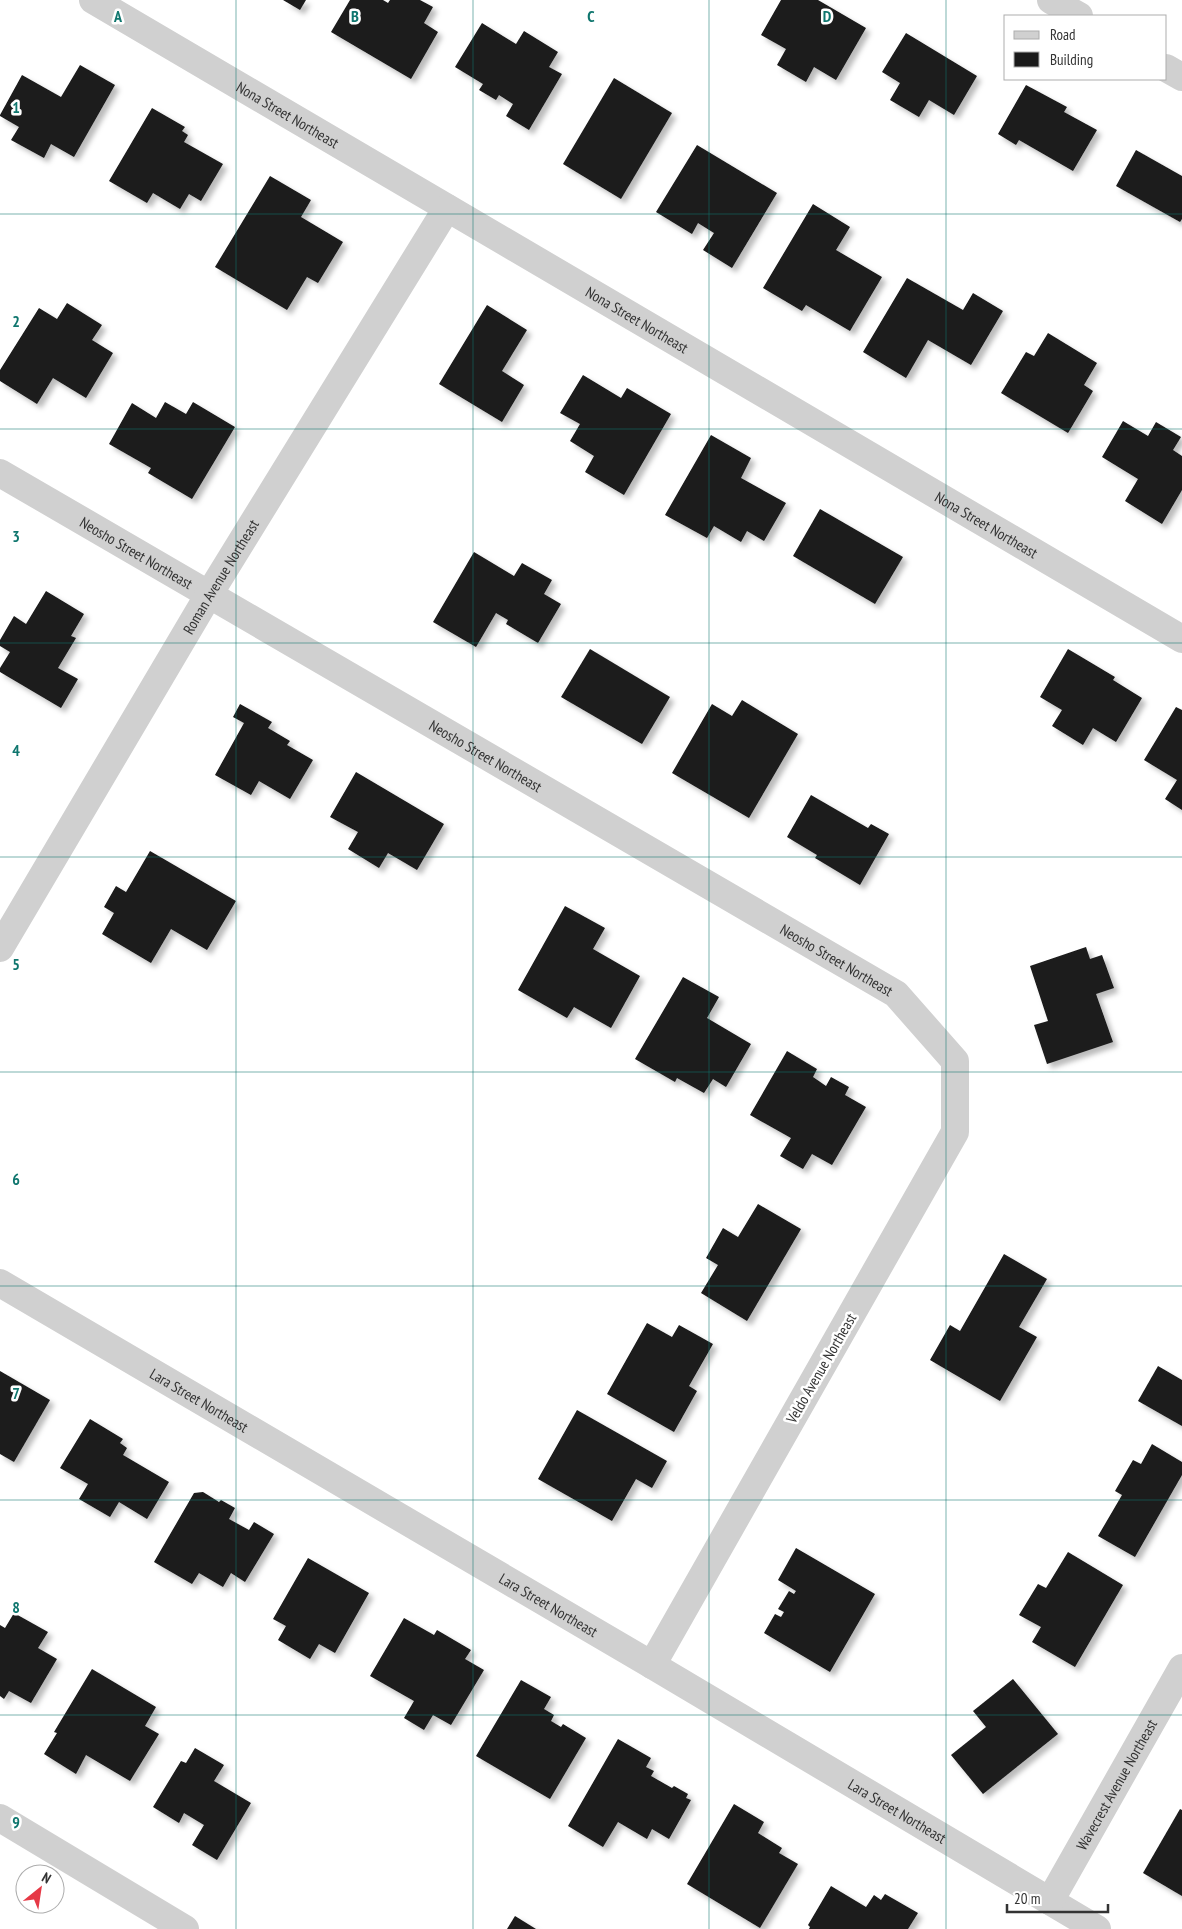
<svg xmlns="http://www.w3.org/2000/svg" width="1182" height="1929" font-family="'PT Sans Narrow',sans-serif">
<defs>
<filter id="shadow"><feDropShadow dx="4.5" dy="4.5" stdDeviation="2.5" flood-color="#0004"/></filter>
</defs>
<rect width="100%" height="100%" fill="#fff"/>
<g fill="#1a1a1a" filter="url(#shadow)">
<path d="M283 0H306L300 10Z"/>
<path d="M350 0H383L388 3 390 0H420L433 7 424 23 438 32 411 79 331 32Z"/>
<path d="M781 0H818L866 28 836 80 814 67 806 82 777 65 786 49 761 35Z"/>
<path d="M482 23 516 44 524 31 558 52 549 67 562 74 529 130 506 116 513 104 499 95 496 100 479 90 483 84 455 67Z"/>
<path d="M906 33 977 76 954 115 929 100 919 117 890 100 900 83 882 72Z"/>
<path d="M80 65 115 85 74 157 51 144 44 158 11 140 19 127 0 116V115L22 75 61 97Z"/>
<path d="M614 78 672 113 621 199 563 164Z"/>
<path d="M1026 85 1067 107 1064 112 1097 130 1073 171 1019 140 1016 145 998 134Z"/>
<path d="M152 108 185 127 182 131 188 135 184 142 223 164 201 201 189 194 180 209 153 193 147 203 109 181Z"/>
<path d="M697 145 777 193 732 268 703 250 714 233 698 223 692 234 656 212Z"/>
<path d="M1136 150 1182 176V219L1180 222 1116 186Z"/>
<path d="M270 176 311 200 301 217 343 242 318 283 307 277 287 310 215 267Z"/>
<path d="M813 204 850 227 836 250 882 277 850 331 806 305 802 311 763 288Z"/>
<path d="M907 278 963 310 973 293 1003 311 971 365 928 340 906 378 863 352Z"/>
<path d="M67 303 102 325 92 340 113 353 86 398 53 378 37 404 0 381V370L39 308 57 319Z"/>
<path d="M487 305 527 330 502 371 524 385 502 422 439 384Z"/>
<path d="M1048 333 1097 363 1084 385 1093 391 1068 433 1001 393 1026 352 1034 356Z"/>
<path d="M583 375 621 398 627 388 671 414 624 495 585 472 594 456 570 441 580 424 560 413Z"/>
<path d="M165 402 186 414 193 402 235 427 192 499 148 473 151 468 109 444 132 403 156 418Z"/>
<path d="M1123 421 1148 436 1156 422 1181 437 1173 450 1182 456V490L1162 524 1125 501 1138 479 1102 457Z"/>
<path d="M711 435 751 458 741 478 786 503 764 541 747 531 741 542 714 526 707 538 665 515Z"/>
<path d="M820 509 903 557 875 604 793 556Z"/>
<path d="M474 552 514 576 522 563 552 580 544 594 561 604 538 643 506 624 508 620 496 613 476 647 433 622Z"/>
<path d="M46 591 84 614 71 636 76 638 58 668 78 679 61 708 0 672V668L10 652 0 646V640L14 616 26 624Z"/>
<path d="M590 649 670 697 642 744 561 697Z"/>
<path d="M1068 649 1115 677 1113 680 1142 698 1116 742 1093 728 1083 745 1052 726 1062 710 1040 697Z"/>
<path d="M742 700 798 734 749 818 672 773 712 704 732 716Z"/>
<path d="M240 704 272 722 268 728 290 741 287 745 313 760 290 799 259 781 251 795 215 775 244 723 233 717Z"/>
<path d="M1176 707 1182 710V810L1165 799 1177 780 1144 760Z"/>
<path d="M356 772 444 824 417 870 388 853 379 868 348 849 358 832 330 817Z"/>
<path d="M811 795 868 828 871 824 889 834 860 885 815 858 817 855 787 837Z"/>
<path d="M150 851 236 901 207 950 171 929 151 963 102 934 114 913 104 907 116 886 126 892Z"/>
<path d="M565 906 605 928 593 949 640 976 611 1028 574 1007 567 1018 518 990Z"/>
<path d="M1086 947 1090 959 1102 955 1114 988 1096 994 1113 1042 1047 1064 1034 1025 1048 1021 1030 966Z"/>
<path d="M683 977 719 997 707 1018 751 1044 726 1087 713 1079 704 1093 677 1078 675 1082 635 1059Z"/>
<path d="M787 1051 817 1069 813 1077 826 1086 831 1077 849 1087 845 1095 866 1107 832 1165 812 1154 803 1169 780 1156 791 1138 750 1115Z"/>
<path d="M758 1204 801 1229 747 1321 701 1293 718 1265 706 1258 723 1228 738 1237Z"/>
<path d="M1004 1254 1047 1279 1019 1327 1037 1337 1000 1401 930 1360 950 1325 960 1331Z"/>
<path d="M647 1323 672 1337 679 1325 713 1344 689 1386 697 1391 674 1432 607 1394Z"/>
<path d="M1158 1366 1182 1380V1426L1138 1401Z"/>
<path d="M0 1371 50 1400 14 1462 0 1454Z"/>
<path d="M577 1410 667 1461 652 1488 636 1479 612 1521 538 1479Z"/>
<path d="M90 1419 123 1439 120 1443 127 1448 123 1455 169 1482 147 1519 119 1502 110 1517 79 1499 88 1484 60 1468Z"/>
<path d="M1152 1444 1182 1462V1475L1135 1557 1098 1536 1122 1495 1115 1491 1133 1460 1141 1464Z"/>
<path d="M203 1492 219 1502 221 1500 235 1508 229 1519 249 1530 254 1522 274 1534 245 1582 231 1573 223 1587 199 1573 192 1584 154 1562 194 1493Z"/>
<path d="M796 1548 875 1594 830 1672 764 1633 775 1614 781 1617 784 1612 778 1609 789 1591 794 1594 796 1591 778 1580Z"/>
<path d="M1068 1552 1123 1585 1075 1667 1032 1642 1041 1627 1019 1615 1038 1584 1046 1588Z"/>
<path d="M308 1558 369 1593 335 1653 319 1644 310 1659 278 1640 286 1626 273 1619Z"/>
<path d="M14 1613 48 1632 38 1648 57 1659 31 1703 9 1691 4 1699 0 1696V1625L5 1628Z"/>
<path d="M404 1618 434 1635 437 1630 471 1650 465 1659 484 1670 451 1725 433 1715 424 1730 404 1718 414 1701 370 1676Z"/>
<path d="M92 1669 156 1707 145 1726 159 1734 130 1781 86 1755 76 1774 44 1754 57 1733 54 1732Z"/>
<path d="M1013 1679 1058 1734 983 1794 951 1755 986 1727 973 1711Z"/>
<path d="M521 1680 551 1697 544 1709 554 1715 551 1721 561 1727 563 1724 586 1738 550 1799 476 1756Z"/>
<path d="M618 1739 651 1758 646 1767 654 1771 651 1776 672 1788 674 1786 688 1794 686 1798 691 1800 669 1839 652 1829 647 1839 618 1822 603 1847 568 1826Z"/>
<path d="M195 1748 224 1765 214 1781 251 1803 217 1860 192 1845 204 1825 184 1813 179 1823 153 1807 181 1761 186 1763Z"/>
<path d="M734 1804 764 1822 758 1833 782 1848 779 1853 798 1864 760 1928 687 1884Z"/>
<path d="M1180 1809 1182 1810V1896L1143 1873Z"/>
<path d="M831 1886 866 1907 874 1895 881 1900 885 1894 918 1913 908 1929H809L810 1927 808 1925Z"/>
<path d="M515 1916 536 1929H507Z"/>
</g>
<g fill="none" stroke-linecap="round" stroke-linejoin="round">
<g stroke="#d0d0d0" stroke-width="28">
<path id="s1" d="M93 0 1182 639"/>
<path d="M1051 0 1079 16"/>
<path d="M1166 68 1182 77"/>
<path id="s2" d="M0 473 896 994 955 1061V1132L652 1665"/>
<path id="s3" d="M0 948 208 596 447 208"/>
<path id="s4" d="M0 1283 652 1665 1097 1929"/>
<path d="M0 1818 185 1929"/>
<path id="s5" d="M1050 1901 1182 1668"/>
</g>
</g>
<path fill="none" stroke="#0f766e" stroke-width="1" stroke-opacity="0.55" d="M236 0V1929M473 0V1929M709 0V1929M946 0V1929M0 214H1182M0 429H1182M0 643H1182M0 857H1182M0 1072H1182M0 1286H1182M0 1500H1182M0 1715H1182"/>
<g text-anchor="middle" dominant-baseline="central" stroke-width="5" stroke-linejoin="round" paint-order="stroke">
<g font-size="15" fill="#333" stroke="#fff">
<text stroke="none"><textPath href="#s1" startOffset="226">Nona Street Northeast</textPath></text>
<text stroke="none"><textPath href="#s1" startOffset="631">Nona Street Northeast</textPath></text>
<text stroke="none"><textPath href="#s1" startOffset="1036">Nona Street Northeast</textPath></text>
<text stroke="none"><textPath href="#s2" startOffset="158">Neosho Street Northeast</textPath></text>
<text stroke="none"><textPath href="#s3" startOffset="432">Roman Avenue Northeast</textPath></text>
<text stroke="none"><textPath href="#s2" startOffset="562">Neosho Street Northeast</textPath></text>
<text stroke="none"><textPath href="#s2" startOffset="968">Neosho Street Northeast</textPath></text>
<text transform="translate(821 1368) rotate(-60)">Veldo Avenue Northeast</text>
<text stroke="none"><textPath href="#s4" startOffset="231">Lara Street Northeast</textPath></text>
<text stroke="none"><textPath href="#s4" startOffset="636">Lara Street Northeast</textPath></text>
<text stroke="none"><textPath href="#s5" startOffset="134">Wavecrest Avenue Northeast</textPath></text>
<text stroke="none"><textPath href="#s4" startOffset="1041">Lara Street Northeast</textPath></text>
</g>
</g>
<g font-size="16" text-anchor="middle" font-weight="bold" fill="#0f766e" stroke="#fff" stroke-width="5" stroke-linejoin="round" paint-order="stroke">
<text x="118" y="22">A</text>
<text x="355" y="22">B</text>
<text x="591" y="22">C</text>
<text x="827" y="22">D</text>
<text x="16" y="113">1</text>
<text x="16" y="327">2</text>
<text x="16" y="542">3</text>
<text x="16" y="756">4</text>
<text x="16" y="970">5</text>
<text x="16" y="1185">6</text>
<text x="16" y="1399">7</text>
<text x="16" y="1613">8</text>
<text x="16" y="1828">9</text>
</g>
<rect x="1004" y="15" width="162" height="65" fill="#ffffff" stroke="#adadad"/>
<rect x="1014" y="31" width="25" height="8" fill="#d0d0d0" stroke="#adadad"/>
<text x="1050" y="40" font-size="15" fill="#333333">Road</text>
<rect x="1014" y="52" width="25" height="15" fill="#1a1a1a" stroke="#adadad"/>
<text x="1050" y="65" font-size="15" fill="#333333">Building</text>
<g transform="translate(40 1889) rotate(30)"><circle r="24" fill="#ffffff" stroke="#adadad"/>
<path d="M0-4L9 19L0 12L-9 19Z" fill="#e63946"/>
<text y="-8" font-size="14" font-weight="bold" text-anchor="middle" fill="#333333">N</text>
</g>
<path d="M1007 1904v8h101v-8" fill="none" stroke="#333333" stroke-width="2.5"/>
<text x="1014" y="1904" font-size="15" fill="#333333" stroke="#ffffff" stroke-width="4" paint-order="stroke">20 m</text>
</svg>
